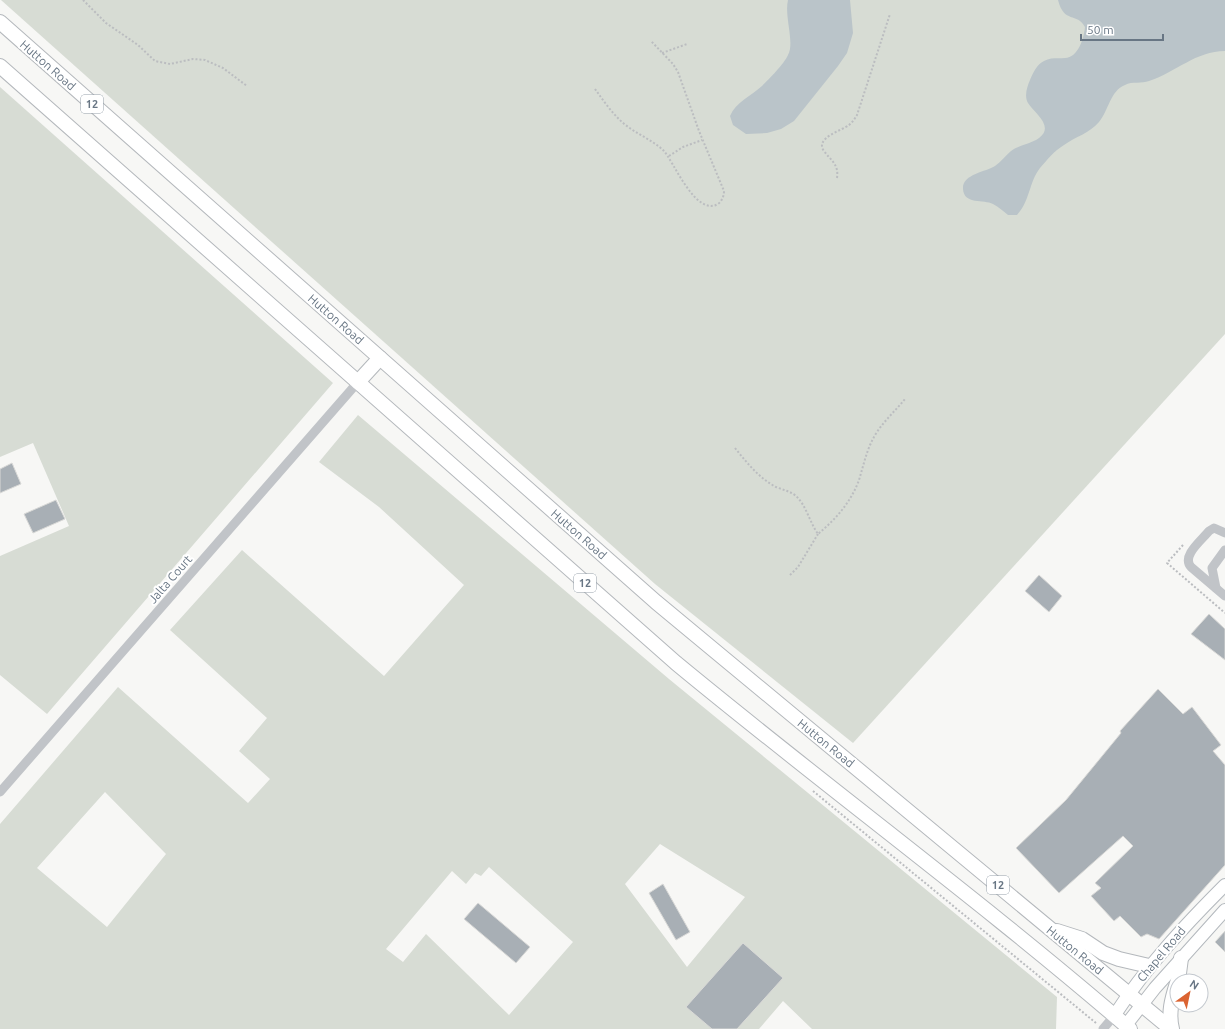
<svg xmlns="http://www.w3.org/2000/svg" width="1225" height="1029" font-family="Ubuntu,sans-serif">
<rect width="100%" height="100%" fill="#f7f7f5"/>
<g fill="#d7dcd4" fill-rule="evenodd">
<path d="M1 0H1225V334L853 743 655 584Z"/>
<path d="M0 87 333 383 47 714 0 675V556L69 526 33 443 0 457Z"/>
<path d="M358 415 669 679 1057 997 1056 1029H812L783 1001 759 1029H0V824L118 687 248 803 270 779 239 751 267 718 170 630 242 550 384 676 464 585 379 507 319 462ZM105 792 166 854 107 927 37 868ZM660 844 745 897 687 967 625 884ZM489 867 573 942 509 1015 426 934 403 962 386 949 452 871 466 884 475 873 481 876Z"/>
</g>
<g fill="#bac4c9">
<path d="M788 0H850L853 33 847 53 838 66 794 121 781 129 767 133 746 134 733 125 730 116C736 102 751 96 762 86 769 79 784 64 788 55 795 42 784 17 788 0Z"/>
<path d="M1058 0H1225V51C1196 51 1176 72 1149 81 1142 84 1132 81 1125 85 1110 91 1109 110 1099 122 1090 133 1075 137 1064 145 1054 151 1047 160 1040 168 1029 182 1030 201 1017 215H1008C1003 211 999 207 993 204 984 199 964 205 963 189 962 174 986 172 995 166 1001 162 1006 155 1011 151 1019 145 1031 144 1039 138 1055 126 1034 113 1028 103 1024 96 1027 87 1030 80 1033 73 1037 64 1044 61 1051 57 1059 59 1065 58 1078 58 1084 38 1085 27 1077 12 1064 24 1058 0Z"/>
</g>
<g fill="#a8afb5" stroke="#d9d9d7">
<path d="M12 463 21 484 0 493V469Z"/>
<path d="M56 500 65 519 33 533 24 514Z"/>
<path d="M1039 575 1062 596 1049 612 1025 591Z"/>
<path d="M1209 614 1225 629V660L1191 634Z"/>
<path d="M1158 689 1183 714 1192 707 1221 745 1213 751 1225 765V865L1159 939 1147 934 1141 937 1120 916 1114 921 1091 896 1101 888 1095 883 1133 846 1123 836 1059 893 1016 848 1066 800 1121 733 1120 731Z"/>
<path d="M663 884 690 932 676 940 649 893Z"/>
<path d="M478 903 530 947 516 963 464 919Z"/>
<path d="M1225 931V952L1215 942Z"/>
<path d="M743 943 783 978 737 1029H712L686 1007Z"/>
</g>
<g fill="none" stroke-linecap="round" stroke-linejoin="round">
<defs>
<g id="secondary">
<path d="M1114 1016C1146 967 1184 926 1225 885"/>
<path d="M1126 1025 1155 988 1225 910"/>
</g>
<g id="primary">
<path d="M0 22 656 602 1171 1029"/>
<path d="M0 66 676 663C826 787 983 902 1130 1029"/>
<path d="M358 382 380 358"/>
<path d="M1057 931 1082 939 1103 953 1119 959 1149 966"/>
<path d="M1178 981 1181 958"/>
<path d="M1172 1029C1168 1013 1172 999 1177 983"/>
</g>
</defs>
<use href="#secondary" stroke="#b3b8bd" stroke-width="14"/>
<use href="#primary" stroke="#b4b8bc" stroke-width="16"/>
<g stroke="#bbbdc0" stroke-width="2" stroke-dasharray="2 2" stroke-linecap="butt">
<path d="M83 0 106 23 138 45 155 61 170 64 193 59 205 60 223 68 247 86"/>
<path d="M662 53 687 44"/>
<path d="M595 89C603 100 611 112 622 122 634 133 651 139 663 150 674 161 695 217 718 204 722 201 724 196 724 191L699 131 678 72 673 64 651 41"/>
<path d="M669 156 683 147 702 140"/>
<path d="M837 178C839 164 831 161 824 151 814 138 843 130 849 125 853 122 855 118 857 115L890 14"/>
<path d="M735 448C747 463 759 478 776 487 783 490 790 491 796 496 806 505 810 523 818 534 836 519 851 502 859 480 864 464 867 447 877 432 885 420 896 410 905 399"/>
<path d="M1183 545 1167 563 1225 613"/>
<path d="M790 575 798 567 818 534"/>
<path d="M813 791 1096 1023"/>
</g>
<g stroke="#c1c4c8" stroke-width="9">
<path d="M1225 533 1214 528 1209 531C1202 540 1181 556 1191 567L1225 596"/>
<path d="M1216 588 1212 568 1225 550"/>
<path d="M0 792 358 382"/>
<path d="M1103 1029 1114 1016"/>
</g>
<use href="#secondary" stroke="#fff" stroke-width="12"/>
<use href="#primary" stroke="#fff" stroke-width="14"/>
</g>
<g text-anchor="middle" dominant-baseline="central" stroke-width="4" stroke-linejoin="round" paint-order="stroke">
<g fill="#fff" stroke="#959fa9" stroke-width="1">
<rect x="81" y="95" width="22" height="18" rx="3"/>
<rect x="574" y="574" width="22" height="18" rx="3"/>
<rect x="987" y="876" width="22" height="18" rx="3"/>
</g>
<g font-size="11" font-weight="bold" fill="#687684">
<text x="92" y="104">12</text>
<text x="585" y="583">12</text>
<text x="998" y="885">12</text>
</g>
<g font-size="12" fill="#687684" stroke="#fff">
<text transform="translate(48 65) rotate(41)">Hutton Road</text>
<text transform="translate(336 319) rotate(41)">Hutton Road</text>
<text transform="translate(579 534) rotate(41)">Hutton Road</text>
<text transform="translate(170 579) rotate(-49)">Jalta Court</text>
<text transform="translate(826 743) rotate(39)">Hutton Road</text>
<text transform="translate(1075 950) rotate(39)">Hutton Road</text>
<text transform="translate(1161 954) rotate(-50)">Chapel Road</text>
</g>
</g>
<g transform="translate(1189 993) rotate(33)"><circle r="19" fill="#ffffff" stroke="#c3c8ce"/>
<path d="M0-3L7 15L0 10L-7 15Z" fill="#db6331"/>
<text y="-6" font-size="11" font-weight="bold" text-anchor="middle" fill="#687684">N</text>
</g>
<path d="M1081 34v6h82v-6" fill="none" stroke="#687684" stroke-width="2"/>
<text x="1087" y="34" font-size="12" fill="#687684" stroke="#ffffff" stroke-width="3" paint-order="stroke">50 m</text>
</svg>
